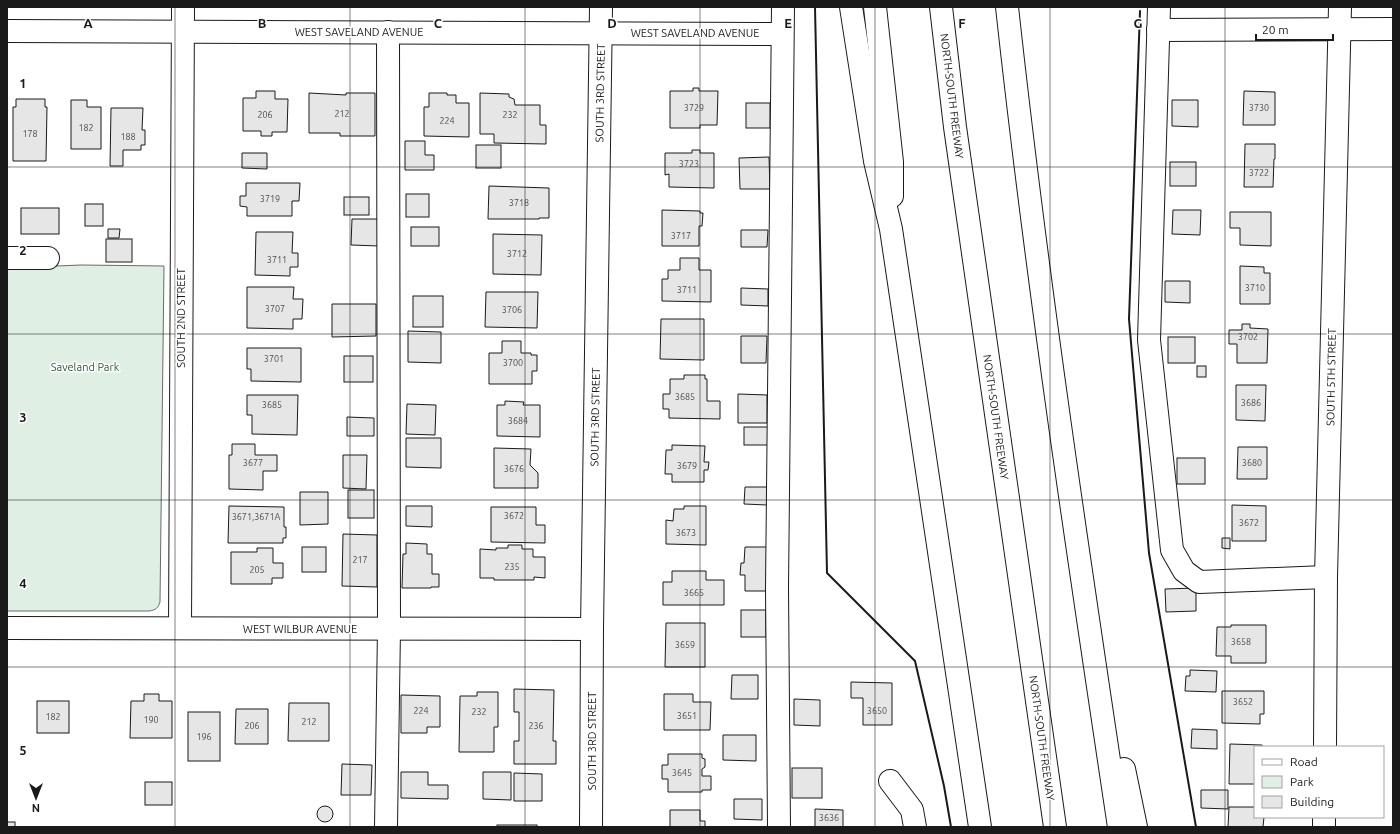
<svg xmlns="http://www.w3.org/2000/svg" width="1400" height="834" font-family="Ubuntu,sans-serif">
<rect width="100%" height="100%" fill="#fff"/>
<path fill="#e0efe3" stroke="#6a6a6a" d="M81 265 164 266 160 602C158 608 156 610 149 611H7V268Z"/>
<g fill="#e6e6e6" stroke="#1a1a1a">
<path d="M693 88H699V91H718L717 125H700V128H670V91H693Z"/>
<path d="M256 91H275V99H288L287 132H272V136H261V131H243V98H256Z"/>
<path d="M1244 91 1275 92V125H1243Z"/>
<path d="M309 93 346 95V93H375V136H340V133H309Z"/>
<path d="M429 93H447V95H456V103H469V137L424 136V107H429Z"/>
<path d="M480 93 509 94V97L514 99 515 105H540V125H546V144L494 143V134H480Z"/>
<path d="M16 99H45V107H47L46 161H13V107H16Z"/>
<path d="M71 100H87V107H101V149H71Z"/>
<path d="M1172 100H1198V127L1172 126Z"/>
<rect x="746" y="103" width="24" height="25"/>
<path d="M111 108H143L142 130H145V145H141V150H123V166H110Z"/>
<path d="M405 141H425V155H434V170H405Z"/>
<path d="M1245 144H1275V159H1274L1273 187H1244Z"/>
<rect x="476" y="145" width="25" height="23"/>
<path d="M692 150H700V153H714V188L669 187V174L665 175V153H692Z"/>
<path d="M242 153H267V169L242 168Z"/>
<path d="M769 157 770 189H740L739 158Z"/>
<rect x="1170" y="162" width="26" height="24"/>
<path d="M246 183H300L299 201H292V216H247V207L240 206V196H246Z"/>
<path d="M489 186 549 188V218H539V219H488Z"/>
<rect x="406" y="194" width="23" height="23"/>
<rect x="344" y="197" width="25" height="18"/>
<rect x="85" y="204" width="18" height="22"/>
<rect x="21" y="208" width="38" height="26"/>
<path d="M662 210 700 211V213H703L702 226H699V246H662Z"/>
<path d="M1173 210H1201L1200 235 1172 234Z"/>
<path d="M1230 212H1271V246L1240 245V228H1230Z"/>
<path d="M352 219H380L379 246 351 245Z"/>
<rect x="411" y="227" width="28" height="19"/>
<path d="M108 229H120L119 238H108Z"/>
<path d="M741 230H768L767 247H741Z"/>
<path d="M256 232H293L292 253H298V267H290V276L255 275Z"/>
<path d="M493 234 542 235 541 275 493 274Z"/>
<rect x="106" y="239" width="26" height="23"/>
<path d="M680 258H699V270H711V302L662 301V279H668V270H680Z"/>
<path d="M1240 266 1264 267V273H1270V304H1240Z"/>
<path d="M1165 281H1190V303L1165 302Z"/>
<path d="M247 287H294L293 299H303L302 319H293V329L247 328Z"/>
<path d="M741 288 768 289V306L741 305Z"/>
<path d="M486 292H538L537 328 485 327Z"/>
<rect x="413" y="296" width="30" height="31"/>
<path d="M332 304H376V336L332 337Z"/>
<path d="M661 319H704V360L660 359Z"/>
<path d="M1242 324H1250V328L1268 329 1267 363H1237V344H1229V330H1242Z"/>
<path d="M408 331 441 332V363L408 362Z"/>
<path d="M741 336H767L766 363H741Z"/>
<rect x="1168" y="337" width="27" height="26"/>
<path d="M502 341H521V353H531V355H537V371H532V384H489V353H502Z"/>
<path d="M247 348H301V382L251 381V369H247Z"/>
<rect x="344" y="356" width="29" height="26"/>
<rect x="1197" y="366" width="9" height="11"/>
<path d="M684 375H705V379H707V401H720V419L669 418V409H663V394H670V379H684Z"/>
<path d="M1236 385H1266L1265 421 1236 420Z"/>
<path d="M738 394 767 395V423H738Z"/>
<path d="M247 395H298L297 435 252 434V415H247Z"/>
<path d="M505 401 524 402 523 405H540V437L497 436V405H505Z"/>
<path d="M407 404 436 405 435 435 406 434Z"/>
<path d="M347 417 374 418V436H347Z"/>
<rect x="744" y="427" width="24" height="18"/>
<path d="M406 438H441V468L406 467Z"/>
<path d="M232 444H255V455H277V471H263V490L229 489V455H232Z"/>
<path d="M672 445 705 446 704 462H709L708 470H704V482H672V474H665L666 450H672Z"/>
<path d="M1238 447H1267V479H1237Z"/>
<path d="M494 448 531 449 530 465 538 473V488H494Z"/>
<path d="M343 455H367L366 489 343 488Z"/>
<rect x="1177" y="458" width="28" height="26"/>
<path d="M745 487H768L767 505 744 504Z"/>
<rect x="348" y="490" width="26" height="28"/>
<path d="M300 492H328V524L300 525Z"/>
<path d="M1232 505 1266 506V541H1232Z"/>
<path d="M229 506 284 507V527H286V538H283V543H228Z"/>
<path d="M406 506H432V527L406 526Z"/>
<path d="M684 506H706V545L666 544V520L673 521 674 509H684Z"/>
<path d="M491 507H536V525H545V543L491 542Z"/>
<path d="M343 534 377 535V587L342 586Z"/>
<path d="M1222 538H1230V549L1222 548Z"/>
<path d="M406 543 427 544V554H432V574H439V587H431V588H402L403 554H406Z"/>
<path d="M508 545H522V549H533V557H545V578L534 577V580H494V578H480V549L496 550V548H508Z"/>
<rect x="302" y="547" width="24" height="25"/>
<path d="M745 547H769L768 591H745V575H740L741 563H744Z"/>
<path d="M257 548H273V563H283V578H272V584H231V552H257Z"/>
<path d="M672 571H706V580H724V605H663V582H672Z"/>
<path d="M1196 588V611L1166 612 1165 589Z"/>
<rect x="741" y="610" width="25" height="27"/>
<path d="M666 623H705V667H665Z"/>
<path d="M1231 625H1266V663H1231V656H1216L1217 627H1231Z"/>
<path d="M1190 670 1217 671 1216 692 1185 691 1186 676H1190Z"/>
<path d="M732 675H758V699H731Z"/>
<path d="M851 682 892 683V725H863V698H851Z"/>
<path d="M514 689 554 690 553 741H556V764H514V741H519V712H514Z"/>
<path d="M1222 691H1264V714H1260V724L1222 723Z"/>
<path d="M477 692H498V727H494V752H459L460 696H477Z"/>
<path d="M144 694H159V701H172V738H130L131 701H144Z"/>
<path d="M664 694H693V702H711L710 730H664Z"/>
<path d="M401 695 440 696V727H427V733H401Z"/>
<path d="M794 699 820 700V726L794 725Z"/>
<rect x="37" y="701" width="32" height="32"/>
<path d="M289 703H329V741H288Z"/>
<path d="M236 709H268V744H235Z"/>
<rect x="188" y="712" width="32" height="49"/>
<path d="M1192 729 1217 730V749L1191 748Z"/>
<path d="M723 735H756V761L723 760Z"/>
<path d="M1230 744 1262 745V747H1255V784H1229Z"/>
<path d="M668 754H702V758L705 759V767L702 769V776H711V790H702V792H668V779H662V765H668Z"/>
<path d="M342 764 372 765 371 795H341Z"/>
<rect x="792" y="768" width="30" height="30"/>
<path d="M401 772H428V785H448V799L401 798Z"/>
<path d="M483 772H511V800L483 799Z"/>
<path d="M514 773 542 774V801H514Z"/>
<rect x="145" y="782" width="27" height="23"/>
<path d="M1201 790H1228V809L1201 808Z"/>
<path d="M734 799H762V820L734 819Z"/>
<circle cx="325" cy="814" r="8"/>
<path d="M1229 807H1255V817H1264L1263 827H1228Z"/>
<path d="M815 809 843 810V827H815Z"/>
<path d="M670 810H700V821H705V827H670Z"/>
<rect x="7" y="822" width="8" height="5"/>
<rect x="497" y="825" width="40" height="2"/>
</g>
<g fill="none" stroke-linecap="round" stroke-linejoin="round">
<defs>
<g id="minor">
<path d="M1159 7 1149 340 1172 550 1184 571 1199 582 1326 577"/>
<path d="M1158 30 1393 29"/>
<path d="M7 31 782 34"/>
<path d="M7 258H48"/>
<path d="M7 628 592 629"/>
<path d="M180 628 183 7"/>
<path d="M1325 747 1326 577 1340 7"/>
<path d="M890 781 912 810 915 827"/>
<path d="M386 827 389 629 388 32"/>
<path d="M591 827 592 629 601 7"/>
<path d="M779 827 777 588 783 7"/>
<path d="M1324 827V817"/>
</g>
<g id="highway">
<path d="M851 7 875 161 891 229 980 827"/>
<path d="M875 7 892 162V196"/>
<path d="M941 7 955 127 1055 827"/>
<path d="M1007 7C1037 281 1078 554 1119 827"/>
<path d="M1124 769 1136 827"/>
</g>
</defs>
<use href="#minor" stroke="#1a1a1a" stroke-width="24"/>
<use href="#highway" stroke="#1a1a1a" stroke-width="24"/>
<use href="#minor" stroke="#fff" stroke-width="22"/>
<use href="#highway" stroke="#fff" stroke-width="22"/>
<g stroke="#1a1a1a" stroke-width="2">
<path d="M815 7 827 573 915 661 944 786 951 827"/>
<path d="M1140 11 1129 319 1149 553 1196 827"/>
</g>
</g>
<path fill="none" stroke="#1a1a1a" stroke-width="1" stroke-opacity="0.55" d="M175 7V827M350 7V827M525 7V827M700 7V827M875 7V827M1050 7V827M1225 7V827M7 167H1393M7 334H1393M7 500H1393M7 667H1393"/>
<g text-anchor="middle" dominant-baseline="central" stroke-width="3" stroke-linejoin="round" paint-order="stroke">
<g font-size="9" fill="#4d4d4d">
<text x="694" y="108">3729</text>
<text x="1259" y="108">3730</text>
<text x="342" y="114">212</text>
<text x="265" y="115">206</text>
<text x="510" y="115">232</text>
<text x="447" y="121">224</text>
<text x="86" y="128">182</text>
<text x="30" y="134">178</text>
<text x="128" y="137">188</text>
<text x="689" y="164">3723</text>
<text x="1259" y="173">3722</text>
<text x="270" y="199">3719</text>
<text x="519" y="203">3718</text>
<text x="681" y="236">3717</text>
<text x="517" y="254">3712</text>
<text x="277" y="260">3711</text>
<text x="1255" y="288">3710</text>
<text x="687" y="290">3711</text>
<text x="275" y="309">3707</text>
<text x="512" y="310">3706</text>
<text x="1248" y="337">3702</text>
<text x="274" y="359">3701</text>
<text x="513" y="363">3700</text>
<text x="685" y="397">3685</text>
<text x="1251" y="403">3686</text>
<text x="272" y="405">3685</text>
<text x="518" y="421">3684</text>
<text x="253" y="463">3677</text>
<text x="1252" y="463">3680</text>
<text x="687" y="466">3679</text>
<text x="514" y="469">3676</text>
<text x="514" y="516">3672</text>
<text x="256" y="517">3671,3671A</text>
<text x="1249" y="523">3672</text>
<text x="686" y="533">3673</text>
<text x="360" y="560">217</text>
<text x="512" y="567">235</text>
<text x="257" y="570">205</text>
<text x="694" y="593">3665</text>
<text x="1241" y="642">3658</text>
<text x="685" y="645">3659</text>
<text x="1243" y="702">3652</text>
<text x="421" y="711">224</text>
<text x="877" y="711">3650</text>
<text x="479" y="712">232</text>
<text x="687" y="716">3651</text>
<text x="53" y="717">182</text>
<text x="151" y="720">190</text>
<text x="309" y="722">212</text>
<text x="252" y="726">206</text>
<text x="536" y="726">236</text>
<text x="204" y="737">196</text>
<text x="682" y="773">3645</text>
<text x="829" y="818">3636</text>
</g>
<g font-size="11" fill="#1a1a1a" stroke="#fff">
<text x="359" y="32">WEST SAVELAND AVENUE</text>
<text x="695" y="33">WEST SAVELAND AVENUE</text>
<text transform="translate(600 93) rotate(-89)">SOUTH 3RD STREET</text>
<text transform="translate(952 96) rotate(83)">NORTH-SOUTH FREEWAY</text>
<text transform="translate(181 318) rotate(-90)">SOUTH 2ND STREET</text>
<text transform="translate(1331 377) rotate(-89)">SOUTH 5TH STREET</text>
<text transform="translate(595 417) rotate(-89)">SOUTH 3RD STREET</text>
<text transform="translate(996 417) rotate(82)">NORTH-SOUTH FREEWAY</text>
<text x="300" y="629">WEST WILBUR AVENUE</text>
<text transform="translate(1042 738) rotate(82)">NORTH-SOUTH FREEWAY</text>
<text transform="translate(592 741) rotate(-90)">SOUTH 3RD STREET</text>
</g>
<g font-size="11" fill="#2b5a34" stroke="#fff">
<text x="85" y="367">Saveland Park</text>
</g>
</g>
<g font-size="13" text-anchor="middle" font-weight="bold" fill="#1a1a1a" stroke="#fff" stroke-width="3" stroke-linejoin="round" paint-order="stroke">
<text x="88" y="28">A</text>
<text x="262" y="28">B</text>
<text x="438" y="28">C</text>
<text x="612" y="28">D</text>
<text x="788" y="28">E</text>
<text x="962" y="28">F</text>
<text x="1138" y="28">G</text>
<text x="23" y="88">1</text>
<text x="23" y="255">2</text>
<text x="23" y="422">3</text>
<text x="23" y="588">4</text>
<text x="23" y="755">5</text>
</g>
<rect width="1400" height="834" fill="none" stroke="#1a1a1a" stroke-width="16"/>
<rect x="1254" y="746" width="130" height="72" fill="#ffffff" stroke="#a3a3a3"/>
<rect x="1262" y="759" width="20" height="6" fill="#ffffff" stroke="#a3a3a3"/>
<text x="1290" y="766" font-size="12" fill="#1a1a1a">Road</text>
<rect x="1262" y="776" width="20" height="12" fill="#e0efe3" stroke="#a3a3a3"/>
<text x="1290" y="786" font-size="12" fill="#1a1a1a">Park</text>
<rect x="1262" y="796" width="20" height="12" fill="#e6e6e6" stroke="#a3a3a3"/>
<text x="1290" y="806" font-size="12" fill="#1a1a1a">Building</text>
<g transform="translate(36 798) rotate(180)" stroke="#ffffff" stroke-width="3" paint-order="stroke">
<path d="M0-3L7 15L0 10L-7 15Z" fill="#1a1a1a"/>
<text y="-6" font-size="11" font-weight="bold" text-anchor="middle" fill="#1a1a1a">N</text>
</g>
<path d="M1256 34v6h77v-6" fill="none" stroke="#1a1a1a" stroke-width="2"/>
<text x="1262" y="34" font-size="12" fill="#1a1a1a" stroke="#ffffff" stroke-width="3" paint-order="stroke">20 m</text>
</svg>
